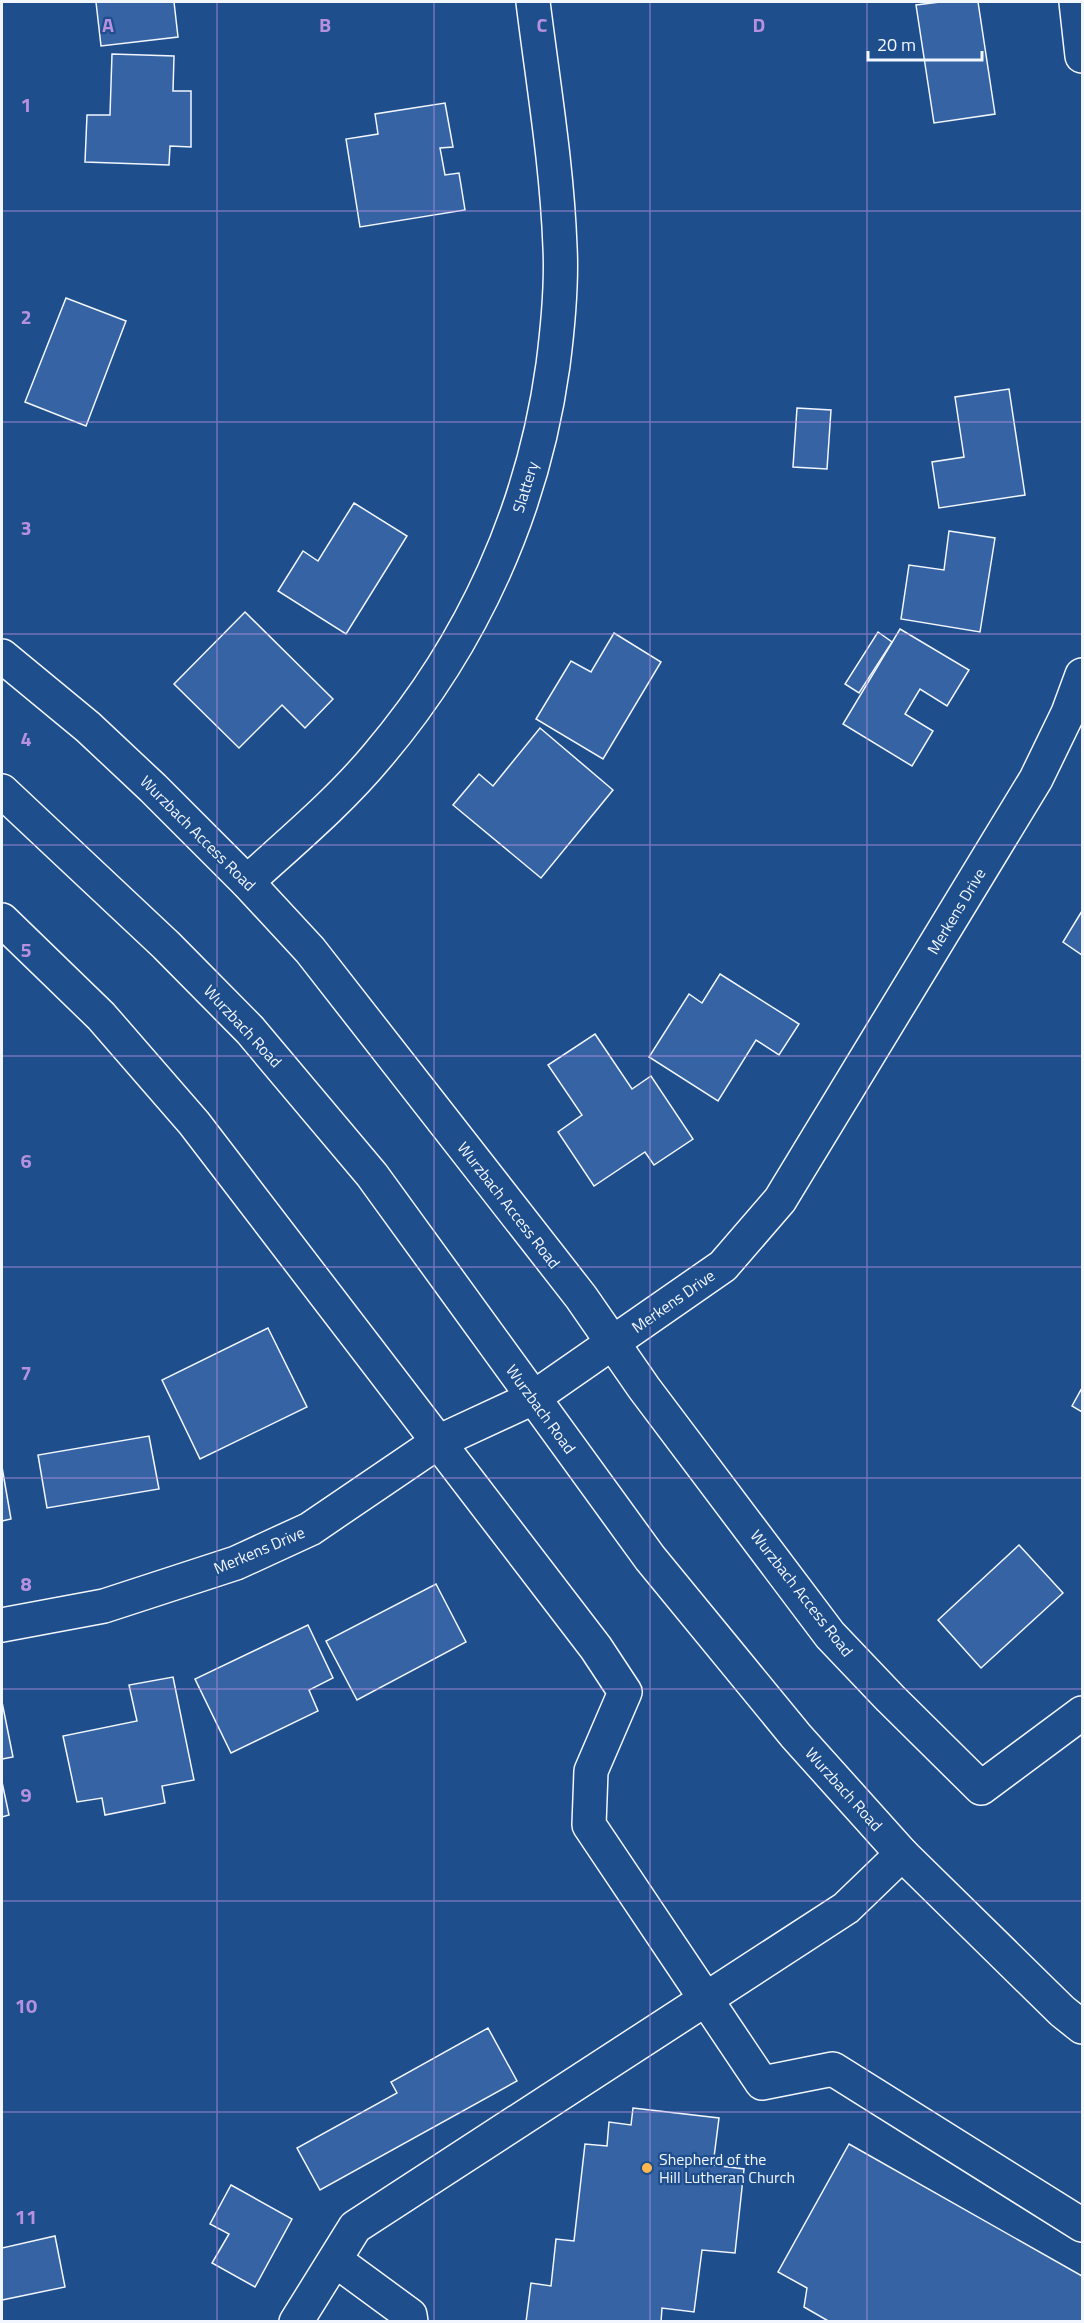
<svg xmlns="http://www.w3.org/2000/svg" width="1084" height="2323" font-family="'Titillium Web',sans-serif">
<rect width="100%" height="100%" fill="#1f4e8c"/>
<g fill="#3563a3" stroke="#f2f6ff" stroke-width="1.5">
<path d="M96 2H174L178 37 101 46Z"/>
<path d="M940 2H978L995 114 934 123 916 5Z"/>
<path d="M112 54 174 56 173 91H191V147L170 146 169 165 85 162 87 115H110Z"/>
<path d="M445 103 453 147 440 148 445 175 459 173 465 210 360 227 346 139 378 134 375 114Z"/>
<path d="M66 298 126 321 86 426 25 402Z"/>
<path d="M1009 389 1025 495 939 508 932 462 964 457 955 397Z"/>
<path d="M797 408 831 410 827 469 793 467Z"/>
<path d="M354 503 407 536 346 634 278 591 303 551 318 561Z"/>
<path d="M949 531 995 538 980 632 901 619 909 565 944 570Z"/>
<path d="M245 612 333 699 305 728 282 705 239 748 174 684Z"/>
<path d="M900 629 969 670 947 706 920 689 905 714 933 731 912 766 843 724Z"/>
<path d="M878 632 892 642 859 693 845 684Z"/>
<path d="M614 633 661 662 603 759 536 719 571 661 591 672Z"/>
<path d="M540 728 613 790 541 878 453 805 479 774 493 786Z"/>
<path d="M1082 911V955L1063 942Z"/>
<path d="M720 974 799 1024 779 1055 756 1040 718 1101 649 1057 689 994 702 1003Z"/>
<path d="M595 1034 632 1089 651 1076 693 1139 654 1165 645 1152 594 1186 558 1132 582 1115 548 1065Z"/>
<path d="M268 1328 307 1407 200 1459 162 1380Z"/>
<path d="M1082 1388V1412L1072 1406Z"/>
<path d="M149 1436 159 1489 47 1508 38 1455Z"/>
<path d="M2 1467 11 1519 2 1521Z"/>
<path d="M1019 1545 1063 1593 981 1668 938 1620Z"/>
<path d="M436 1584 466 1642 357 1700 326 1641Z"/>
<path d="M308 1625 333 1678 309 1690 318 1711 231 1753 195 1679Z"/>
<path d="M173 1677 194 1780 162 1786 165 1803 105 1815 102 1798 77 1802 63 1736 137 1721 129 1685Z"/>
<path d="M2 1702 13 1757 2 1759Z"/>
<path d="M2 1782 9 1815 2 1817Z"/>
<path d="M488 2028 517 2081 320 2190 297 2148 397 2093 391 2082Z"/>
<path d="M633 2108 719 2118 713 2165 744 2169 735 2253 702 2250 694 2312 662 2308 661 2322H526L531 2283 551 2286 556 2239 574 2241 585 2144 607 2146 609 2122 631 2125Z"/>
<path d="M849 2144 1082 2276V2322H830L804 2307 807 2288 778 2272Z"/>
<path d="M231 2185 292 2219 255 2287 212 2263 229 2234 210 2224Z"/>
<path d="M55 2236 65 2287 2 2300V2248Z"/>
</g>
<g fill="none" stroke-linecap="round" stroke-linejoin="round">
<defs>
<g id="minor">
<path d="M1076 2 1082 56"/>
<path d="M2 656 88 727 153 788 247 882 310 950 581 1297 644 1388 830 1635 890 1698 981 1788 1082 1713"/>
<path d="M247 882C292 841 339 802 378 755 473 643 533 510 553 365 558 326 562 286 560 247 557 165 543 83 533 2"/>
<path d="M2 920 101 1016 194 1123 596 1648 625 1692 591 1771 589 1825 762 2083 833 2069 1082 2225"/>
<path d="M2 1625 104 1606 236 1563 310 1529 438 1442 533 1398 723 1266 780 1200 1036 779 1068 713 1082 675"/>
<path d="M335 2260 410 2315 411 2322"/>
<path d="M296 2322 355 2227 846 1908 902 1854"/>
</g>
<path id="major" d="M2 791 166 945 250 1030 372 1175 650 1558 796 1736 902 1854 1062 2011 1082 2027"/>
</defs>
<use href="#minor" stroke="#f2f6ff" stroke-width="36"/>
<use href="#major" stroke="#f2f6ff" stroke-width="36"/>
<use href="#minor" stroke="#1f4e8c" stroke-width="33"/>
<use href="#major" stroke="#1f4e8c" stroke-width="33"/>
</g>
<path fill="none" stroke="#b691df" stroke-width="1.5" stroke-opacity="0.55" d="M217 2V2322M434 2V2322M650 2V2322M867 2V2322M2 211H1082M2 422H1082M2 634H1082M2 845H1082M2 1056H1082M2 1267H1082M2 1478H1082M2 1689H1082M2 1901H1082M2 2112H1082"/>
<circle fill="#ffb74d" stroke="#1f4e8c" stroke-width="2" cx="647" cy="2168" r="6"/>
<g text-anchor="middle" dominant-baseline="central" stroke-width="4.5" stroke-linejoin="round" paint-order="stroke">
<g font-size="16" fill="#f2f6ff" stroke="#1f4e8c">
<text transform="translate(525 487) rotate(-73)">Slattery</text>
<text transform="translate(198 833) rotate(45)">Wurzbach Access Road</text>
<text transform="translate(956 911) rotate(-59)">Merkens Drive</text>
<text transform="translate(243 1026) rotate(47)">Wurzbach Road</text>
<text transform="translate(509 1205) rotate(52)">Wurzbach Access Road</text>
<text transform="translate(673 1301) rotate(-35)">Merkens Drive</text>
<text transform="translate(541 1409) rotate(54)">Wurzbach Road</text>
<text transform="translate(259 1550) rotate(-23)">Merkens Drive</text>
<text transform="translate(802 1593) rotate(52)">Wurzbach Access Road</text>
<text transform="translate(844 1789) rotate(48)">Wurzbach Road</text>
</g>
<g font-size="16" fill="#f2f6ff" stroke="#1f4e8c" text-anchor="start">
<text x="659" y="2159">Shepherd of the<tspan x="659" dy="18">Hill Lutheran Church</tspan></text>
</g>
</g>
<g font-size="20" text-anchor="middle" font-weight="bold" fill="#b691df" stroke="#1f4e8c" stroke-width="4.5" stroke-linejoin="round" paint-order="stroke">
<text x="108" y="32">A</text>
<text x="325" y="32">B</text>
<text x="542" y="32">C</text>
<text x="759" y="32">D</text>
<text x="26" y="112">1</text>
<text x="26" y="324">2</text>
<text x="26" y="535">3</text>
<text x="26" y="746">4</text>
<text x="26" y="957">5</text>
<text x="26" y="1168">6</text>
<text x="26" y="1380">7</text>
<text x="26" y="1591">8</text>
<text x="26" y="1802">9</text>
<text x="26" y="2013">10</text>
<text x="26" y="2224">11</text>
</g>
<rect width="1084" height="2323" fill="none" stroke="#f2f6ff" stroke-width="6"/>
<path d="M868 51v9h114v-9" fill="none" stroke="#f2f6ff" stroke-width="3"/>
<text x="877" y="51" font-size="18" fill="#f2f6ff" stroke="#1f4e8c" stroke-width="4.5" paint-order="stroke">20 m</text>
</svg>
